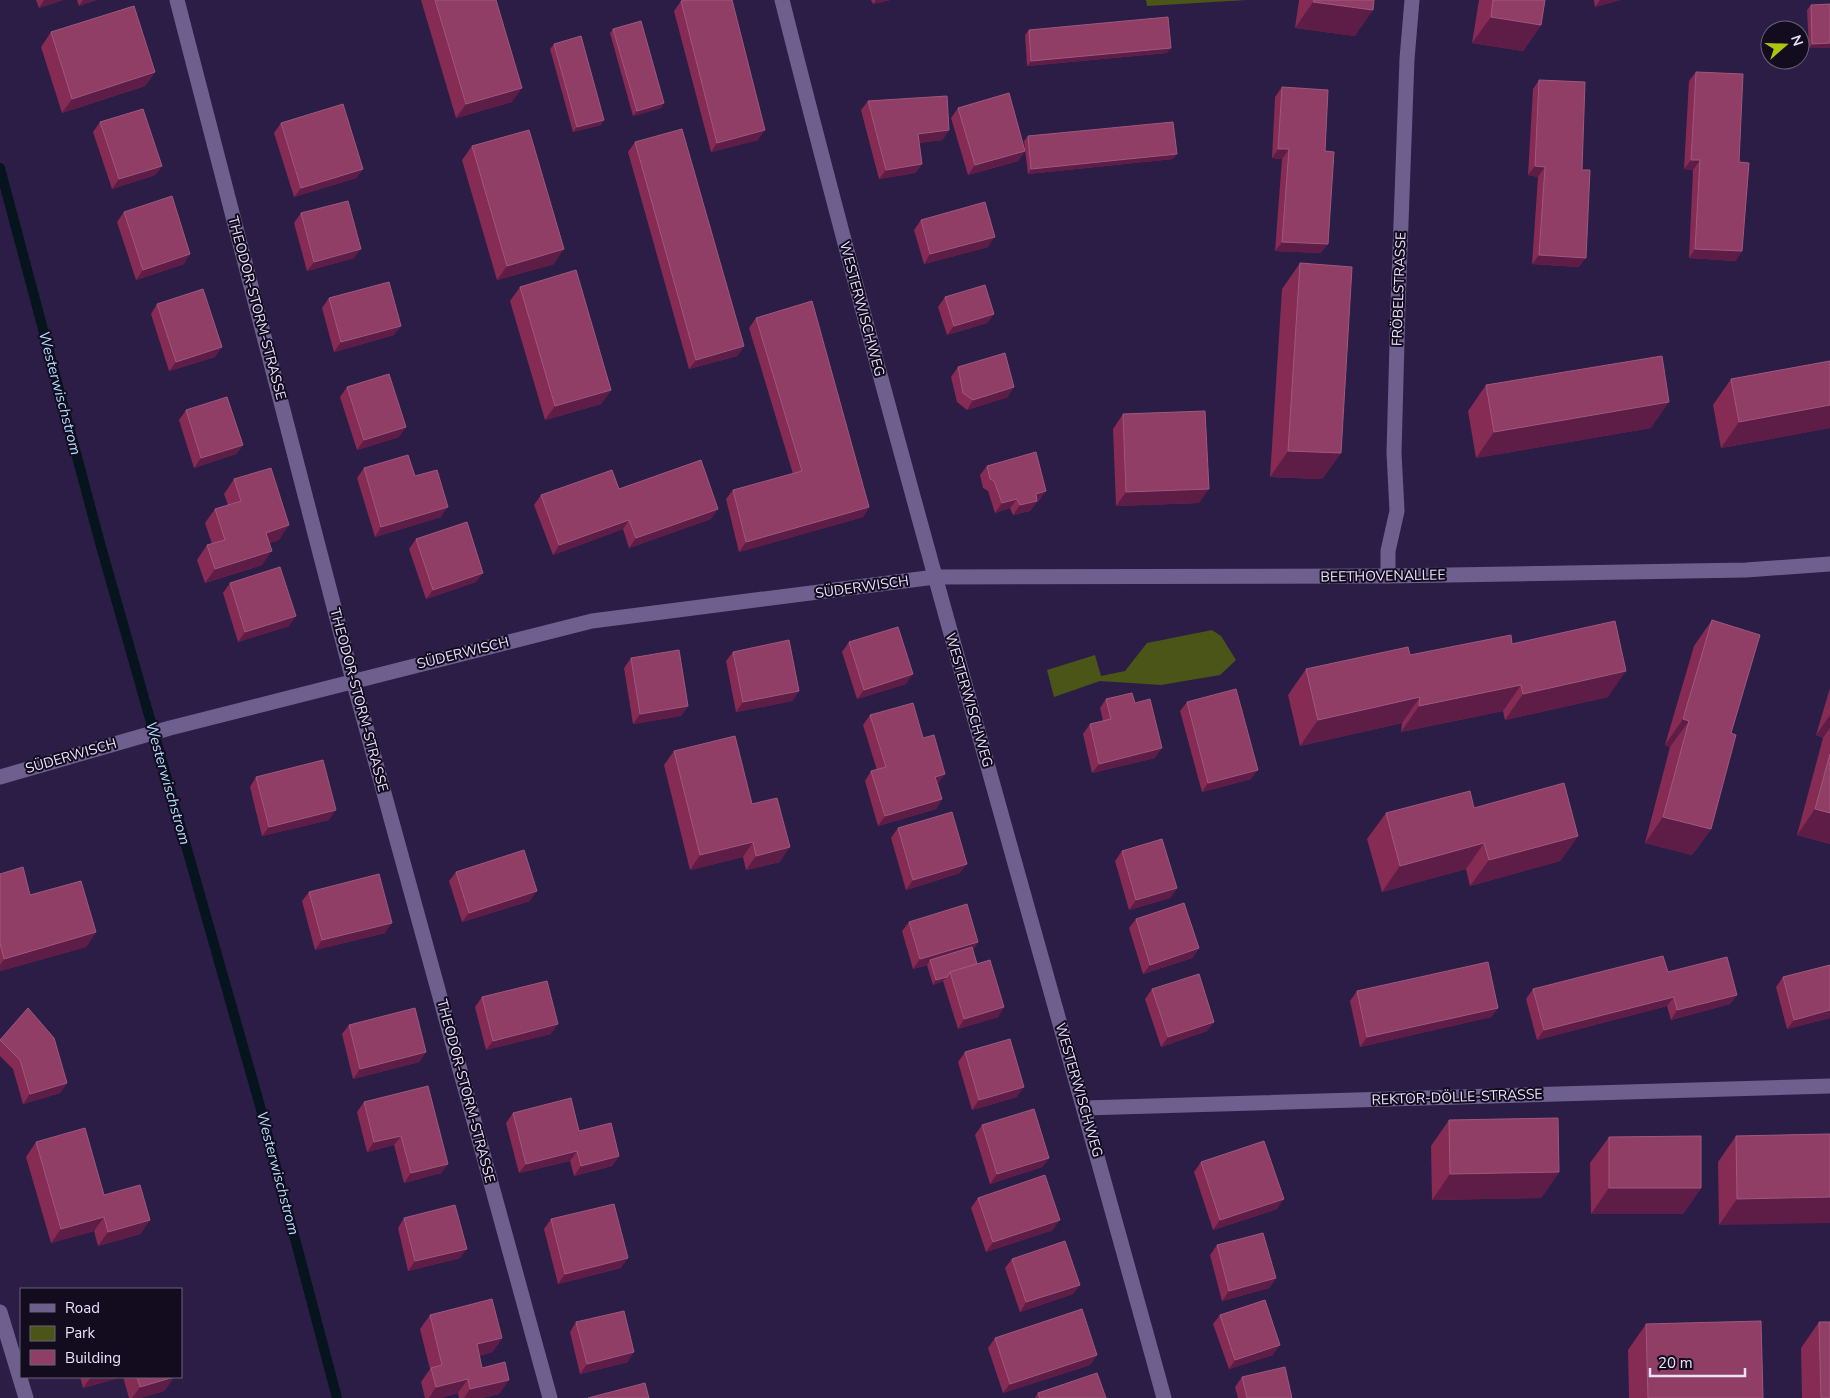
<svg xmlns="http://www.w3.org/2000/svg" width="1830" height="1398" font-family="'Nunito Sans',sans-serif">
<rect width="100%" height="100%" fill="#2c1d46"/>
<g fill="#4b5517">
<path d="M1146 0H1247L1147 6Z"/>
<path d="M1212 630 1221 636 1236 660 1220 675 1161 685 1100 681 1054 697 1047 670 1095 655 1101 676 1125 671 1147 643Z"/>
</g>
<g fill="none" stroke-linecap="round" stroke-linejoin="round">
<path stroke="#06141d" stroke-width="10" d="M0 168 100 543 260 1106 337 1398"/>
<g stroke="#6e608e" stroke-width="15">
<path d="M177 0 350 669 550 1398"/>
<path d="M782 0C900 468 1036 932 1164 1398"/>
<path d="M1388 576V551L1397 511 1394 453 1398 305 1407 59 1412 0"/>
<path d="M0 777 170 728 592 621 935 577 1388 576 1746 570 1830 564"/>
<path d="M1084 1108 1830 1086"/>
<path d="M0 1312 26 1398"/>
</g>
</g>
<g fill="#852b54">
<path d="M36 0H63L39 8Z"/>
<path d="M77 0H96L79 6Z"/>
<path d="M421 0H496L512 102 456 118Z"/>
<path d="M871 0H890L873 4Z"/>
<path d="M1299 0H1374L1355 36 1295 28Z"/>
<path d="M1479 0H1545L1541 25 1523 51 1472 43Z"/>
<path d="M1594 0H1620L1595 7Z"/>
<path d="M681 1 758 140 711 152 674 11Z"/>
<path d="M1830 4V48H1809L1807 10 1811 5Z"/>
<path d="M613 29 661 108 633 116 610 33Z"/>
<path d="M1029 30 1167 53 1027 66 1025 35Z"/>
<path d="M51 32 155 72 145 86 62 113 41 47Z"/>
<path d="M554 44 601 125 573 132 550 49Z"/>
<path d="M1696 72 1739 162 1736 261 1689 258 1693 170 1684 169 1689 81Z"/>
<path d="M1539 80 1582 170 1579 267 1532 264 1538 177 1528 175 1533 89Z"/>
<path d="M1282 87 1325 151 1321 253 1275 251 1282 159 1272 158 1275 97Z"/>
<path d="M868 101 949 130 942 140 919 143 922 164 915 173 879 179 861 110Z"/>
<path d="M958 108 1025 151 1018 161 968 175 951 118Z"/>
<path d="M100 122 162 166 155 175 112 189 93 132Z"/>
<path d="M281 123 363 169 356 178 294 197 274 133Z"/>
<path d="M1028 136 1173 159 1028 174 1024 141Z"/>
<path d="M635 142 744 346 737 356 689 369 628 152Z"/>
<path d="M472 146 554 264 497 280 462 160Z"/>
<path d="M124 212 184 264 136 280 117 222Z"/>
<path d="M301 213 354 258 307 271 294 223Z"/>
<path d="M921 220 988 247 924 264 914 230Z"/>
<path d="M1300 263 1341 453 1322 479 1270 477 1282 289Z"/>
<path d="M520 287 611 390 601 404 545 420 510 301Z"/>
<path d="M945 297 994 314 987 323 947 335 938 307Z"/>
<path d="M329 298 394 335 334 352 322 308Z"/>
<path d="M157 304 215 357 169 371 151 314Z"/>
<path d="M756 318 869 507 863 517 739 552 726 499 733 490 793 474 749 328Z"/>
<path d="M1830 361V428L1721 448 1713 405 1731 379Z"/>
<path d="M958 367 1008 397 967 410 957 402 951 377Z"/>
<path d="M1486 385 1651 428 1476 458 1468 411Z"/>
<path d="M347 387 399 437 357 450 340 397Z"/>
<path d="M186 410 243 445 236 454 194 468 179 420Z"/>
<path d="M1123 414 1199 503 1116 506 1113 429Z"/>
<path d="M987 466 1039 501 1037 502 1030 511 1013 515 1010 508 995 513 988 491 983 488 980 475Z"/>
<path d="M364 468 415 476 441 517 375 537 357 478Z"/>
<path d="M234 479 279 540 270 543 262 565 205 583 197 560 207 545 212 544 205 523 215 509 228 505 224 494Z"/>
<path d="M619 489 711 519 629 548 623 529 553 555 534 505 541 495Z"/>
<path d="M416 539 476 582 426 599 409 549Z"/>
<path d="M230 583 289 626 238 642 223 593Z"/>
<path d="M1712 620 1731 733 1711 829 1692 855 1645 843 1670 747 1665 745 1694 646Z"/>
<path d="M849 642 906 684 857 699 842 652Z"/>
<path d="M1512 644 1608 697 1505 720 1503 711 1401 732 1402 723 1300 746 1288 695 1306 669 1410 655Z"/>
<path d="M733 652 799 691 792 701 736 712 726 661Z"/>
<path d="M631 658 688 706 681 716 633 724 624 668Z"/>
<path d="M1830 688V844L1797 835 1823 738 1816 735Z"/>
<path d="M1106 699 1135 703 1155 758 1092 773 1083 734 1090 724 1103 721 1100 708Z"/>
<path d="M1187 702 1251 779 1202 792 1180 711Z"/>
<path d="M870 715 923 738 938 784 942 799 936 809 878 826 865 781 871 771 877 770 863 725Z"/>
<path d="M674 751 752 804 780 862 746 870 743 857 690 870 664 765Z"/>
<path d="M256 777 329 820 262 836 250 787Z"/>
<path d="M1474 808 1578 836 1560 861 1470 886 1466 869 1382 892 1367 839 1386 813Z"/>
<path d="M898 828 960 873 906 890 891 838Z"/>
<path d="M1122 851 1177 888 1170 898 1129 910 1115 861Z"/>
<path d="M456 872 530 901 462 922 449 881Z"/>
<path d="M0 874 30 895 96 932 86 947 0 971Z"/>
<path d="M309 892 385 933 315 950 302 901Z"/>
<path d="M1136 919 1199 948 1192 958 1143 974 1129 928Z"/>
<path d="M909 922 978 942 973 950 977 964 1004 1007 998 1017 958 1029 943 981 933 985 927 965 913 969 902 931Z"/>
<path d="M1830 965V1018L1787 1029 1776 987 1783 977Z"/>
<path d="M1668 972 1737 995 1730 1004 1671 1020 1667 1006 1537 1040 1526 999 1533 989Z"/>
<path d="M1152 989 1214 1022 1207 1031 1161 1047 1145 999Z"/>
<path d="M1357 991 1498 1008 1491 1017 1360 1047 1350 1001Z"/>
<path d="M482 997 551 1034 486 1050 475 1007Z"/>
<path d="M349 1025 426 1052 419 1062 353 1079 342 1034Z"/>
<path d="M0 1039 67 1083 60 1093 23 1104 13 1069 0 1056Z"/>
<path d="M965 1052 1017 1097 972 1110 958 1062Z"/>
<path d="M364 1102 448 1164 441 1173 404 1183 394 1145 367 1152 357 1112Z"/>
<path d="M513 1113 579 1131 619 1156 612 1166 574 1176 570 1161 519 1173 506 1123Z"/>
<path d="M1449 1120 1559 1172 1541 1198 1432 1200 1431 1146Z"/>
<path d="M982 1125 1049 1158 1042 1167 990 1184 975 1135Z"/>
<path d="M1830 1134 1719 1225 1718 1162 1736 1136Z"/>
<path d="M1609 1137 1701 1188 1683 1214H1591L1590 1163Z"/>
<path d="M36 1142 104 1195 150 1220 140 1234 98 1246 94 1231 51 1243 26 1157Z"/>
<path d="M1201 1162 1277 1209 1213 1230 1194 1172Z"/>
<path d="M978 1198 1053 1230 986 1252 971 1208Z"/>
<path d="M404 1218 460 1258 408 1271 398 1228Z"/>
<path d="M551 1219 621 1268 558 1284 544 1229Z"/>
<path d="M1217 1245 1276 1278 1269 1288 1222 1301 1210 1255Z"/>
<path d="M1012 1259 1080 1285 1073 1294 1020 1312 1005 1268Z"/>
<path d="M430 1315 502 1338 492 1352 479 1356 482 1368 499 1394 482 1398H459L458 1393 440 1398H425L421 1382 430 1369 420 1329Z"/>
<path d="M1220 1315 1273 1355 1229 1369 1213 1324Z"/>
<path d="M576 1322 628 1362 580 1374 570 1332Z"/>
<path d="M1819 1322 1830 1398H1802L1801 1348Z"/>
<path d="M1646 1324 1763 1398H1629L1628 1350Z"/>
<path d="M995 1338 1097 1355 1090 1365 1003 1393 988 1348Z"/>
<path d="M80 1377H122L83 1388Z"/>
<path d="M123 1377H174L164 1391 140 1398H129Z"/>
<path d="M1242 1377 1292 1398H1238L1235 1387Z"/>
<path d="M1038 1393 1106 1398H1035Z"/>
</g>
<g fill="#5d1d47">
<path d="M44 0H63L39 8Z"/>
<path d="M83 0H96L79 6Z"/>
<path d="M876 0H890L873 4Z"/>
<path d="M1600 0H1620L1595 7Z"/>
<path d="M1313 2 1373 10 1355 36 1295 28Z"/>
<path d="M1491 17 1541 25 1523 51 1472 43Z"/>
<path d="M1830 43V48H1809L1812 44Z"/>
<path d="M1171 48 1167 53 1027 66 1031 61Z"/>
<path d="M155 72 145 86 62 113 72 99Z"/>
<path d="M522 88 512 102 456 118 466 104Z"/>
<path d="M664 103 661 108 633 116 637 111Z"/>
<path d="M604 120 601 125 573 132 577 127Z"/>
<path d="M765 130 758 140 711 152 717 143Z"/>
<path d="M949 130 942 140 912 144 918 134Z"/>
<path d="M1278 149H1289L1282 159 1272 158Z"/>
<path d="M1025 151 1018 161 968 175 975 165Z"/>
<path d="M1177 154 1173 159 1028 174 1031 169Z"/>
<path d="M1691 160H1700L1693 170 1684 169Z"/>
<path d="M922 164 915 173 879 179 886 170Z"/>
<path d="M162 166 155 175 112 189 119 179Z"/>
<path d="M1535 166 1545 167 1538 177 1528 175Z"/>
<path d="M363 169 356 178 294 197 301 188Z"/>
<path d="M995 237 988 247 924 264 930 254Z"/>
<path d="M1282 242 1328 244 1321 253 1275 251Z"/>
<path d="M361 249 354 258 307 271 314 262Z"/>
<path d="M564 249 554 264 497 280 507 266Z"/>
<path d="M1695 249 1742 251 1736 261 1689 258Z"/>
<path d="M190 254 184 264 136 280 143 270Z"/>
<path d="M1539 255 1586 258 1579 267 1532 264Z"/>
<path d="M994 314 987 323 947 335 954 326Z"/>
<path d="M401 326 394 335 334 352 341 342Z"/>
<path d="M744 346 737 356 689 369 696 360Z"/>
<path d="M222 347 215 357 169 371 176 362Z"/>
<path d="M1014 387 1008 397 967 410 973 400Z"/>
<path d="M611 390 601 404 545 420 555 406Z"/>
<path d="M1669 402 1651 428 1476 458 1494 432Z"/>
<path d="M1830 405V428L1721 448 1739 422Z"/>
<path d="M406 427 399 437 357 450 364 440Z"/>
<path d="M243 445 236 454 194 468 201 458Z"/>
<path d="M1288 451 1341 453 1322 479 1270 477Z"/>
<path d="M1209 489 1199 503 1116 506 1126 492Z"/>
<path d="M1046 491 1039 501 1037 502 1030 511 1013 515 1020 505 1036 494Z"/>
<path d="M1017 499 1010 508 995 513 1002 503Z"/>
<path d="M448 507 441 517 375 537 381 527Z"/>
<path d="M869 507 863 517 739 552 746 542Z"/>
<path d="M718 509 711 519 629 548 636 538Z"/>
<path d="M629 520 623 529 553 555 559 545Z"/>
<path d="M289 525 279 540 256 547 266 533Z"/>
<path d="M272 551 262 565 205 583 215 569Z"/>
<path d="M483 573 476 582 426 599 433 590Z"/>
<path d="M296 616 289 626 238 642 245 632Z"/>
<path d="M1626 671 1608 697 1505 720 1523 694Z"/>
<path d="M913 674 906 684 857 699 864 690Z"/>
<path d="M1521 685 1503 711 1401 732 1419 706Z"/>
<path d="M799 691 792 701 736 712 743 702Z"/>
<path d="M1420 697 1402 723 1300 746 1318 720Z"/>
<path d="M688 706 681 716 633 724 640 714Z"/>
<path d="M1830 715V728L1823 738 1816 735Z"/>
<path d="M1683 719 1689 721 1670 747 1665 745Z"/>
<path d="M1162 748 1155 758 1092 773 1099 764Z"/>
<path d="M1258 770 1251 779 1202 792 1208 783Z"/>
<path d="M945 774 938 784 929 787 935 777Z"/>
<path d="M942 799 936 809 878 826 885 816Z"/>
<path d="M1815 809 1830 813V844L1797 835Z"/>
<path d="M336 810 329 820 262 836 269 827Z"/>
<path d="M1663 817 1711 829 1692 855 1645 843Z"/>
<path d="M1578 836 1560 861 1470 886 1489 860Z"/>
<path d="M753 842 743 857 690 870 700 855Z"/>
<path d="M1484 843 1466 869 1382 892 1400 866Z"/>
<path d="M790 847 780 862 746 870 756 856Z"/>
<path d="M967 864 960 873 906 890 913 880Z"/>
<path d="M1177 888 1170 898 1129 910 1136 900Z"/>
<path d="M537 891 530 901 462 922 469 913Z"/>
<path d="M392 923 385 933 315 950 322 940Z"/>
<path d="M96 932 86 947 0 971V965L4 959Z"/>
<path d="M978 942 972 951 930 960 927 965 913 969 920 959Z"/>
<path d="M1199 948 1192 958 1143 974 1150 965Z"/>
<path d="M947 977 943 981 933 985 936 980Z"/>
<path d="M1737 995 1730 1004 1671 1020 1677 1010Z"/>
<path d="M1674 997 1667 1006 1537 1040 1544 1030Z"/>
<path d="M1004 1007 998 1017 958 1029 964 1019Z"/>
<path d="M1498 1008 1491 1017 1360 1047 1367 1037Z"/>
<path d="M1830 1010V1018L1787 1029 1794 1020Z"/>
<path d="M1214 1022 1207 1031 1161 1047 1168 1037Z"/>
<path d="M558 1024 551 1034 486 1050 493 1041Z"/>
<path d="M426 1052 419 1062 353 1079 360 1069Z"/>
<path d="M67 1083 60 1093 23 1104 30 1094Z"/>
<path d="M1024 1087 1017 1097 972 1110 979 1100Z"/>
<path d="M401 1136 394 1145 367 1152 374 1142Z"/>
<path d="M577 1151 570 1161 519 1173 526 1164Z"/>
<path d="M619 1156 612 1166 574 1176 581 1166Z"/>
<path d="M1049 1158 1042 1167 990 1184 997 1174Z"/>
<path d="M448 1164 441 1173 404 1183 411 1173Z"/>
<path d="M1559 1172 1541 1198 1432 1200 1450 1174Z"/>
<path d="M1609 1188H1701L1683 1214H1591Z"/>
<path d="M1830 1197V1223L1719 1225 1737 1199Z"/>
<path d="M1284 1199 1277 1209 1213 1230 1220 1220Z"/>
<path d="M104 1217 94 1231 51 1243 61 1229Z"/>
<path d="M150 1220 140 1234 98 1246 108 1232Z"/>
<path d="M1060 1220 1053 1230 986 1252 993 1242Z"/>
<path d="M467 1249 460 1258 408 1271 415 1261Z"/>
<path d="M628 1258 621 1268 558 1284 565 1274Z"/>
<path d="M1276 1278 1269 1288 1222 1301 1229 1291Z"/>
<path d="M1080 1285 1073 1294 1020 1312 1026 1302Z"/>
<path d="M502 1338 492 1352 467 1359 477 1344Z"/>
<path d="M1280 1345 1273 1355 1229 1369 1235 1360Z"/>
<path d="M634 1352 628 1362 580 1374 587 1364Z"/>
<path d="M1097 1355 1090 1365 1003 1393 1010 1384Z"/>
<path d="M91 1377H122L83 1388Z"/>
<path d="M174 1377 164 1391 140 1398H132L140 1387Z"/>
<path d="M468 1379 458 1393 440 1398H429L436 1387Z"/>
<path d="M509 1380 499 1394 482 1398H464L470 1389Z"/>
</g>
<g fill="#903e66" stroke="#9e587e">
<path d="M435 0H496L522 88 466 104Z"/>
<path d="M685 0H732L765 130 717 143 681 1Z"/>
<path d="M1314 0H1374L1373 10 1313 2Z"/>
<path d="M1493 0H1545L1541 25 1491 17Z"/>
<path d="M1830 4V43L1812 44 1811 5Z"/>
<path d="M134 6 155 72 72 99 51 32Z"/>
<path d="M1168 17 1171 48 1031 61 1029 30Z"/>
<path d="M641 21 664 103 637 111 613 29Z"/>
<path d="M581 36 604 120 577 127 554 44Z"/>
<path d="M1696 72 1743 74 1739 162 1749 163 1742 251 1695 249 1700 160H1691Z"/>
<path d="M1539 80 1585 82 1582 170H1590L1586 258 1539 255 1545 167 1535 166Z"/>
<path d="M1282 87 1328 90 1325 151 1334 152 1328 244 1282 242 1289 149H1278Z"/>
<path d="M1009 93 1025 151 975 165 958 108Z"/>
<path d="M947 96 949 130 918 134 922 164 886 170 868 101Z"/>
<path d="M343 104 363 169 301 188 281 123Z"/>
<path d="M143 109 162 166 119 179 100 122Z"/>
<path d="M1173 122 1177 154 1031 169 1028 136Z"/>
<path d="M682 129 744 346 696 360 635 142Z"/>
<path d="M529 130 564 249 507 266 472 146Z"/>
<path d="M172 196 190 254 143 270 124 212Z"/>
<path d="M348 201 361 249 314 262 301 213Z"/>
<path d="M985 202 995 237 930 254 921 220Z"/>
<path d="M1300 263 1352 267 1341 453 1288 451Z"/>
<path d="M576 270 611 390 555 406 520 287Z"/>
<path d="M389 282 401 326 341 342 329 298Z"/>
<path d="M985 285 994 314 954 326 945 297Z"/>
<path d="M203 289 222 347 176 362 157 304Z"/>
<path d="M812 301 869 507 746 542 733 490 802 471 756 318Z"/>
<path d="M1005 353 1014 387 973 400 963 393 958 367Z"/>
<path d="M1662 356 1669 402 1494 432 1486 385Z"/>
<path d="M1830 361V405L1739 422 1731 379Z"/>
<path d="M389 374 406 427 364 440 347 387Z"/>
<path d="M227 397 243 445 201 458 186 410Z"/>
<path d="M1205 411 1209 489 1126 492 1123 414Z"/>
<path d="M1036 452 1046 491 1036 494 1037 501 1020 505 1017 499 1002 503 994 481 990 479 987 466Z"/>
<path d="M408 455 415 476 437 470 448 507 381 527 364 468Z"/>
<path d="M701 460 718 509 636 538 629 520 559 545 541 495 612 470 619 489Z"/>
<path d="M271 468 289 525 266 533 272 551 215 569 207 545 225 540 215 509 241 501 234 479Z"/>
<path d="M467 522 483 573 433 590 416 539Z"/>
<path d="M280 567 296 616 245 632 230 583Z"/>
<path d="M1712 620 1760 635 1731 733 1736 735 1711 829 1663 817 1689 721 1683 719Z"/>
<path d="M1615 621 1626 671 1523 694 1521 685 1419 706 1420 697 1318 720 1306 669 1408 647 1410 655 1511 635 1512 644Z"/>
<path d="M898 627 913 674 864 690 849 642Z"/>
<path d="M789 640 799 691 743 702 733 652Z"/>
<path d="M679 650 688 706 640 714 631 658Z"/>
<path d="M1236 689 1258 770 1208 783 1187 702Z"/>
<path d="M1132 693 1135 703 1150 699 1162 748 1099 764 1090 724 1111 719 1106 699Z"/>
<path d="M913 703 923 738 934 735 945 774 935 777 942 799 885 816 871 771 886 767 870 715Z"/>
<path d="M735 736 752 804 777 798 790 847 756 856 753 842 700 855 674 751Z"/>
<path d="M1830 754V813L1815 809Z"/>
<path d="M323 760 336 810 269 827 256 777Z"/>
<path d="M1564 783 1578 836 1489 860 1484 843 1400 866 1386 813 1470 791 1474 808Z"/>
<path d="M952 812 967 864 913 880 898 828Z"/>
<path d="M1162 839 1177 888 1136 900 1122 851Z"/>
<path d="M524 850 537 891 469 913 456 872Z"/>
<path d="M23 867 30 895 81 881 96 932 4 959 0 943V874Z"/>
<path d="M379 874 392 923 322 940 309 892Z"/>
<path d="M1184 903 1199 948 1150 965 1136 919Z"/>
<path d="M967 904 978 942 920 959 909 922Z"/>
<path d="M972 947 977 964 950 972 947 977 936 980 930 960Z"/>
<path d="M1663 956 1668 972 1727 957 1737 995 1677 1010 1674 997 1544 1030 1533 989Z"/>
<path d="M990 960 1004 1007 964 1019 950 972Z"/>
<path d="M1488 962 1498 1008 1367 1037 1357 991Z"/>
<path d="M1830 965V1010L1794 1020 1783 977Z"/>
<path d="M1199 974 1214 1022 1168 1037 1152 989Z"/>
<path d="M547 981 558 1024 493 1041 482 997Z"/>
<path d="M28 1008 54 1038 67 1083 30 1094 20 1060 0 1040Z"/>
<path d="M415 1008 426 1052 360 1069 349 1025Z"/>
<path d="M1010 1039 1024 1087 979 1100 965 1052Z"/>
<path d="M428 1086 448 1164 411 1173 401 1136 374 1142 364 1102Z"/>
<path d="M571 1098 579 1131 611 1123 619 1156 581 1166 577 1151 526 1164 513 1113Z"/>
<path d="M1034 1109 1049 1158 997 1174 982 1125Z"/>
<path d="M1558 1118 1559 1172 1450 1174 1449 1120Z"/>
<path d="M85 1128 104 1195 140 1185 150 1220 108 1232 104 1217 61 1229 36 1142Z"/>
<path d="M1830 1134V1197L1737 1199 1736 1136Z"/>
<path d="M1701 1136V1188H1609V1137Z"/>
<path d="M1264 1141 1284 1199 1220 1220 1201 1162Z"/>
<path d="M1045 1175 1060 1220 993 1242 978 1198Z"/>
<path d="M614 1204 628 1258 565 1274 551 1219Z"/>
<path d="M455 1205 467 1249 415 1261 404 1218Z"/>
<path d="M1263 1233 1276 1278 1229 1291 1217 1245Z"/>
<path d="M1065 1241 1080 1285 1026 1302 1012 1259Z"/>
<path d="M492 1299 502 1338 477 1344 482 1368 505 1362 509 1380 470 1389 468 1379 436 1387 431 1368 442 1365 430 1315Z"/>
<path d="M1265 1300 1280 1345 1235 1360 1220 1315Z"/>
<path d="M1082 1309 1097 1355 1010 1384 995 1338Z"/>
<path d="M624 1311 634 1352 587 1364 576 1322Z"/>
<path d="M1761 1321 1763 1398H1648L1646 1324Z"/>
<path d="M1819 1322H1830V1398H1821Z"/>
<path d="M1285 1367 1292 1398H1247L1242 1377Z"/>
<path d="M1097 1373 1106 1398H1040L1038 1393Z"/>
<path d="M137 1377H174L140 1387Z"/>
<path d="M645 1383 649 1398H588Z"/>
</g>
<g text-anchor="middle" dominant-baseline="central" stroke-width="4" stroke-linejoin="round" paint-order="stroke">
<g font-size="14" fill="#eae2fd" stroke="#120c1e">
<text transform="translate(1399 289) rotate(-88)">FRÖBELSTRASSE</text>
<text transform="translate(257 308) rotate(75)">THEODOR-STORM-STRASSE</text>
<text transform="translate(862 309) rotate(75)">WESTERWISCHWEG</text>
<text transform="translate(1383 576) rotate(-1)">BEETHOVENALLEE</text>
<text transform="translate(862 587) rotate(-8)">SÜDERWISCH</text>
<text transform="translate(463 653) rotate(-14)">SÜDERWISCH</text>
<text transform="translate(359 700) rotate(75)">THEODOR-STORM-STRASSE</text>
<text transform="translate(969 700) rotate(74)">WESTERWISCHWEG</text>
<text transform="translate(71 756) rotate(-16)">SÜDERWISCH</text>
<text transform="translate(1079 1090) rotate(74)">WESTERWISCHWEG</text>
<text transform="translate(466 1091) rotate(75)">THEODOR-STORM-STRASSE</text>
<text transform="translate(1457 1097) rotate(-2)">REKTOR-DÖLLE-STRASSE</text>
</g>
<g font-size="15" font-style="italic" fill="#b0dfff" stroke="#120c1e">
<text transform="translate(60 393) rotate(75)">Westerwischstrom</text>
<text transform="translate(168 783) rotate(74)">Westerwischstrom</text>
<text transform="translate(278 1173) rotate(75)">Westerwischstrom</text>
</g>
</g>
<rect x="20" y="1288" width="162" height="90" fill="#120c1e" stroke="#686277"/>
<rect x="30" y="1304" width="25" height="8" fill="#6e608e" stroke="#686277"/>
<text x="65" y="1313" font-size="15" fill="#eae2fd">Road</text>
<rect x="30" y="1326" width="25" height="15" fill="#4b5517" stroke="#686277"/>
<text x="65" y="1338" font-size="15" fill="#eae2fd">Park</text>
<rect x="30" y="1350" width="25" height="15" fill="#903e66" stroke="#686277"/>
<text x="65" y="1363" font-size="15" fill="#eae2fd">Building</text>
<g transform="translate(1785 45) rotate(70)"><circle r="24" fill="#120c1e" stroke="#686277"/>
<path d="M0-4L9 19L0 12L-9 19Z" fill="#adc60d"/>
<text y="-8" font-size="14" font-weight="bold" text-anchor="middle" fill="#eae2fd">N</text>
</g>
<path d="M1650 1368v8h95v-8" fill="none" stroke="#eae2fd" stroke-width="2.5"/>
<text x="1658" y="1368" font-size="15" fill="#eae2fd" stroke="#120c1e" stroke-width="4" paint-order="stroke">20 m</text>
</svg>
